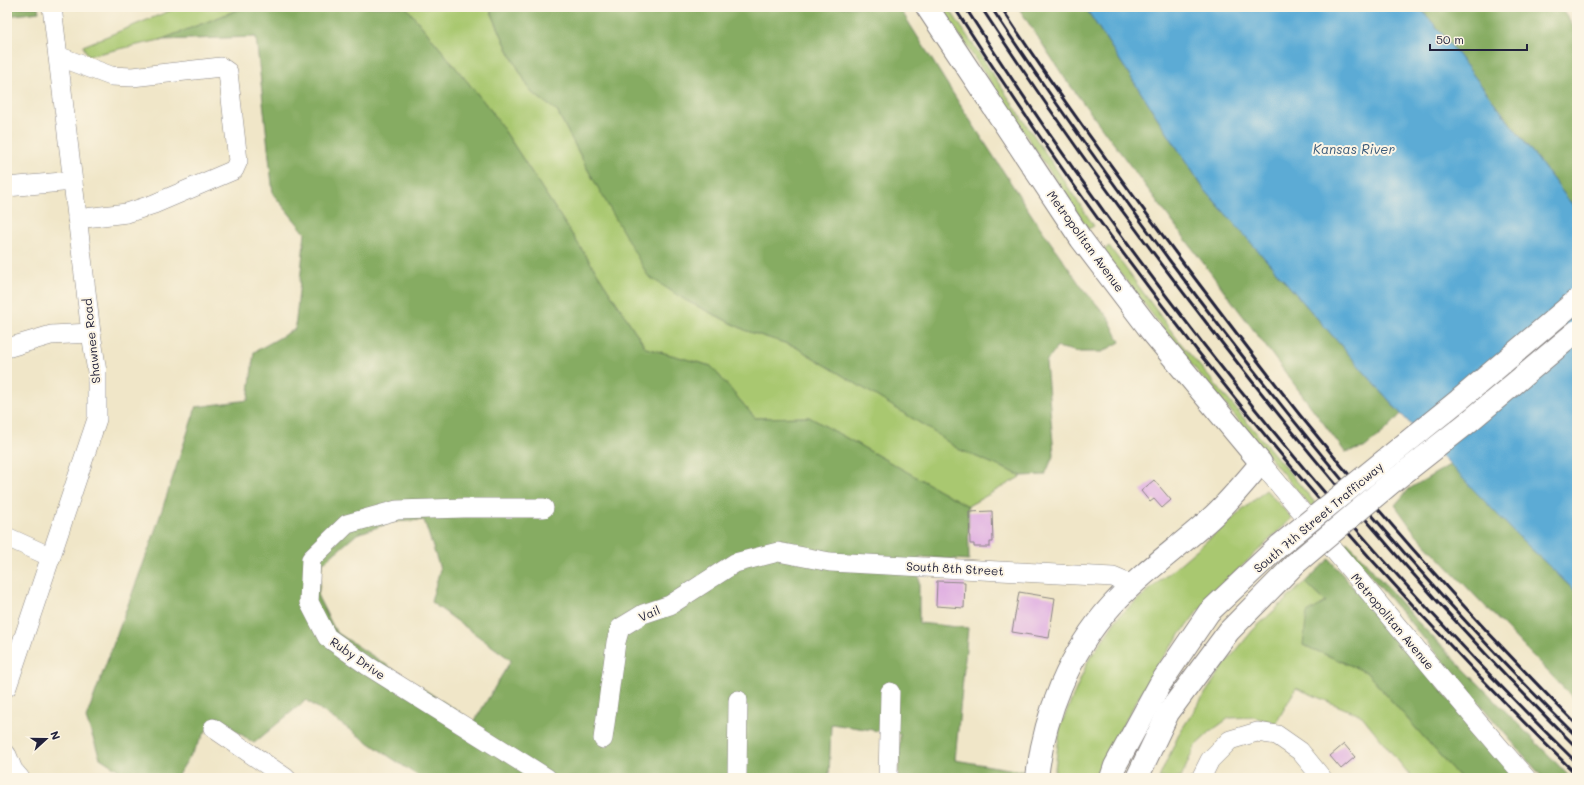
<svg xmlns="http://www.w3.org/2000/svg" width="1584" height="785" font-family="Mali,sans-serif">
<rect width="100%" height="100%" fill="#fcf5e5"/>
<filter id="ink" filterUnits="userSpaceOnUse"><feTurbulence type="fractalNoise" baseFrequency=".025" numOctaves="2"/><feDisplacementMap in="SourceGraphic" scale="8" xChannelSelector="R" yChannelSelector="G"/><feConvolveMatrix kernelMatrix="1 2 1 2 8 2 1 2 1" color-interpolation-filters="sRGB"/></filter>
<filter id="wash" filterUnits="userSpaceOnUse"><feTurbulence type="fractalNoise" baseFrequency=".012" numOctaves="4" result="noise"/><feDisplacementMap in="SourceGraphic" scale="16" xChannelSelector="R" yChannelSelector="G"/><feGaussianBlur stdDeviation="0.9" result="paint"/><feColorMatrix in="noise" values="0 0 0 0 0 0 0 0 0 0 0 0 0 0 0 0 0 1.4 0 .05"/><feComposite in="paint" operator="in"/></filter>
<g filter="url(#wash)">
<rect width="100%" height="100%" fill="#f0e6c8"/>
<g fill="#a9c870" stroke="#667556">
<path d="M179 7H245L160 40 88 56 83 46Z"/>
<path d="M406 7H489L508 50 531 92 557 111 588 170 614 214 685 300 747 331 794 346 873 394 928 428 958 449 1022 476 968 506 809 417 755 418 711 366 646 348 493 113Z"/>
<path d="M941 7H948L1094 226 1088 229Z"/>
<path d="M1109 246 1178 340 1316 504 1311 507 1182 353 1103 251Z"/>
<path d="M1266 490 1292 518 1241 567 1197 612 1158 664 1117 735 1100 778H1054L1060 727 1088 661 1119 616Z"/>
<path d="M1305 582 1327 603 1303 645 1366 672 1460 778H1412L1362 716 1296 688 1276 723 1253 717 1229 718 1211 731 1195 746 1181 778H1159L1180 732 1222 668 1253 630Z"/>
</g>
<g fill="#86ac62" stroke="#54674e" fill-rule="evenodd">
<path d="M7 7H38L39 12 7 16Z"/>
<path d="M245 7H406L493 113 646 348 711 366 755 418 809 417 968 506 969 560 919 557V623L968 628 955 760 1027 772 1026 778H898L900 734 831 724 829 778H421L306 700 254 743 215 717 176 778H131L100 758 86 718 152 540 196 407 248 400 254 352 295 329 305 233 273 194 256 37 160 40ZM424 520 440 569 431 602 511 660 474 722 336 632 318 597 322 564 357 534 393 522Z"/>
<path d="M489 7H899L959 103 1033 217 1083 289 1108 317 1120 342 1102 352H1078L1057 347 1046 362 1054 454 1045 475 1022 476 958 449 928 428 873 394 794 346 747 331 685 300 648 276 588 170 557 111 531 92 508 50Z"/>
<path d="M1018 7H1085L1204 189 1401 414 1386 430 1364 448 1345 452 1066 80Z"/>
<path d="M1419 7H1560L1577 32V211L1439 30Z"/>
<path d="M1451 464 1518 536 1577 593V702L1415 533 1395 505 1409 489Z"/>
<path d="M1348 542 1413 617 1571 778H1543L1344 545Z"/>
<path d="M1329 559 1517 778H1460L1366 672 1303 645 1307 613 1326 602 1305 582Z"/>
</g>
<path fill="#5babd5" stroke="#3e6688" d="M1085 7H1419L1439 30 1577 211V593L1518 536 1401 414 1204 189Z"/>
<g id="blocks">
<g fill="#e1b2e2">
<path d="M1154 480 1171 500 1162 508 1154 499 1150 502 1141 491Z"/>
<path d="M992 511 993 542H990V547H974V544H970L969 512Z"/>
<path d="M937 581 965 582 964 608 936 606Z"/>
<path d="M1019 592 1055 598 1049 638 1012 632Z"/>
<path d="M1344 744 1355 757 1341 769 1330 756Z"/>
</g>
</g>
</g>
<g filter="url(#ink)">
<use href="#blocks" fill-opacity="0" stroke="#898482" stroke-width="1"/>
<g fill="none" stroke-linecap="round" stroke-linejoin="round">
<defs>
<g id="minor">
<path d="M58 56 111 76 132 77 221 67 228 72 238 161 234 170 154 204 127 213 77 219"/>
<path d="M7 187 73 181"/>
<path d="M7 348 51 335 91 333"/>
<path d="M1261 463 1476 720 1526 778"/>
<path d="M544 508H464L397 510 347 524 311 559 309 602 327 637 368 666 547 778"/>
<path d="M7 537 51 557"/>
<path d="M7 687 97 419V372L91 333 52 7"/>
<path d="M213 728 286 778"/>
<path d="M603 739 616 642 620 628 643 614 670 605 735 563 778 552 830 562 1113 577 1132 585"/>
<path d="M7 755 13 770 20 778"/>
<path d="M737 778 738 700"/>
<path d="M888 778 890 692"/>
<path d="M1201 778 1210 760 1230 740 1257 732 1277 735 1300 751 1322 778"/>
</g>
<g id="major">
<path d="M927 7 1081 239 1151 331 1261 463C1245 482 1229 502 1210 519 1178 548 1141 573 1112 605 1069 652 1044 716 1037 778"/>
<path d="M1111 778 1115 766 1160 684 1209 612 1280 545"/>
<path d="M1137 778 1168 713 1229 631 1296 563"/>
</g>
</defs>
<use href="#minor" stroke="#898482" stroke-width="20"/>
<use href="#major" stroke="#898482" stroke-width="24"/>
<use href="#minor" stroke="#fff" stroke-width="19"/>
<use href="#major" stroke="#fff" stroke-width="22"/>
<g stroke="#22223b" stroke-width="3">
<path d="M954 7C1132 286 1341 544 1577 775"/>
<path d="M965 7C1140 281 1345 535 1577 763"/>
<path d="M981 7C1054 119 1133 228 1215 334 1327 479 1447 619 1577 748"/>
<path d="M991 7C1048 94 1109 178 1170 261 1295 428 1428 590 1577 737"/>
<path d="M1001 7C1056 92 1117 174 1178 256 1218 309 1258 362 1299 414 1386 522 1479 626 1577 725"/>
</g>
<defs>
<g id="major-bridge">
<path d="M1280 545 1459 400 1577 300"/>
<path d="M1296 563 1391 483 1466 424 1577 331"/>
</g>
</defs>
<use href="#major-bridge" stroke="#898482" stroke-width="24" stroke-linecap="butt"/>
<use href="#major-bridge" stroke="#fff" stroke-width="22"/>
</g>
</g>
<g text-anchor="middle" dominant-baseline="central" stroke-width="4" stroke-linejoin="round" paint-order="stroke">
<g font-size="12" fill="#22223b" stroke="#fcf5e5">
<text transform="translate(1086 241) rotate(54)">Metropolitan Avenue</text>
<text transform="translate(91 341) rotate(-96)">Shawnee Road</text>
<text transform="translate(1318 517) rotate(-40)">South 7th Street Trafficway</text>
<text transform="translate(955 568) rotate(3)">South 8th Street</text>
<text transform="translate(649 613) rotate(-23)">Vail</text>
<text transform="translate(1393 621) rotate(50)">Metropolitan Avenue</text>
<text transform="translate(358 658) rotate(35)">Ruby Drive</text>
</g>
<g font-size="13" font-style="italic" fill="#395979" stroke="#fcf5e5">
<text x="1354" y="148">Kansas River</text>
</g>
</g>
<rect width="1584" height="785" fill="none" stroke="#fcf5e5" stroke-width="24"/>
<g transform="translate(46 739) rotate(69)" stroke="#fcf5e5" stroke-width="3" paint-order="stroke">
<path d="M0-3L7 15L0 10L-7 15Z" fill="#22223b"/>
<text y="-6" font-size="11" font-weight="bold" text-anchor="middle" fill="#22223b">N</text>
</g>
<path d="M1430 44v6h97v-6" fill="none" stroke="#22223b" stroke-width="2"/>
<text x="1436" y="44" font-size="12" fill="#22223b" stroke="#fcf5e5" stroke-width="3" paint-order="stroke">50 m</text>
</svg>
